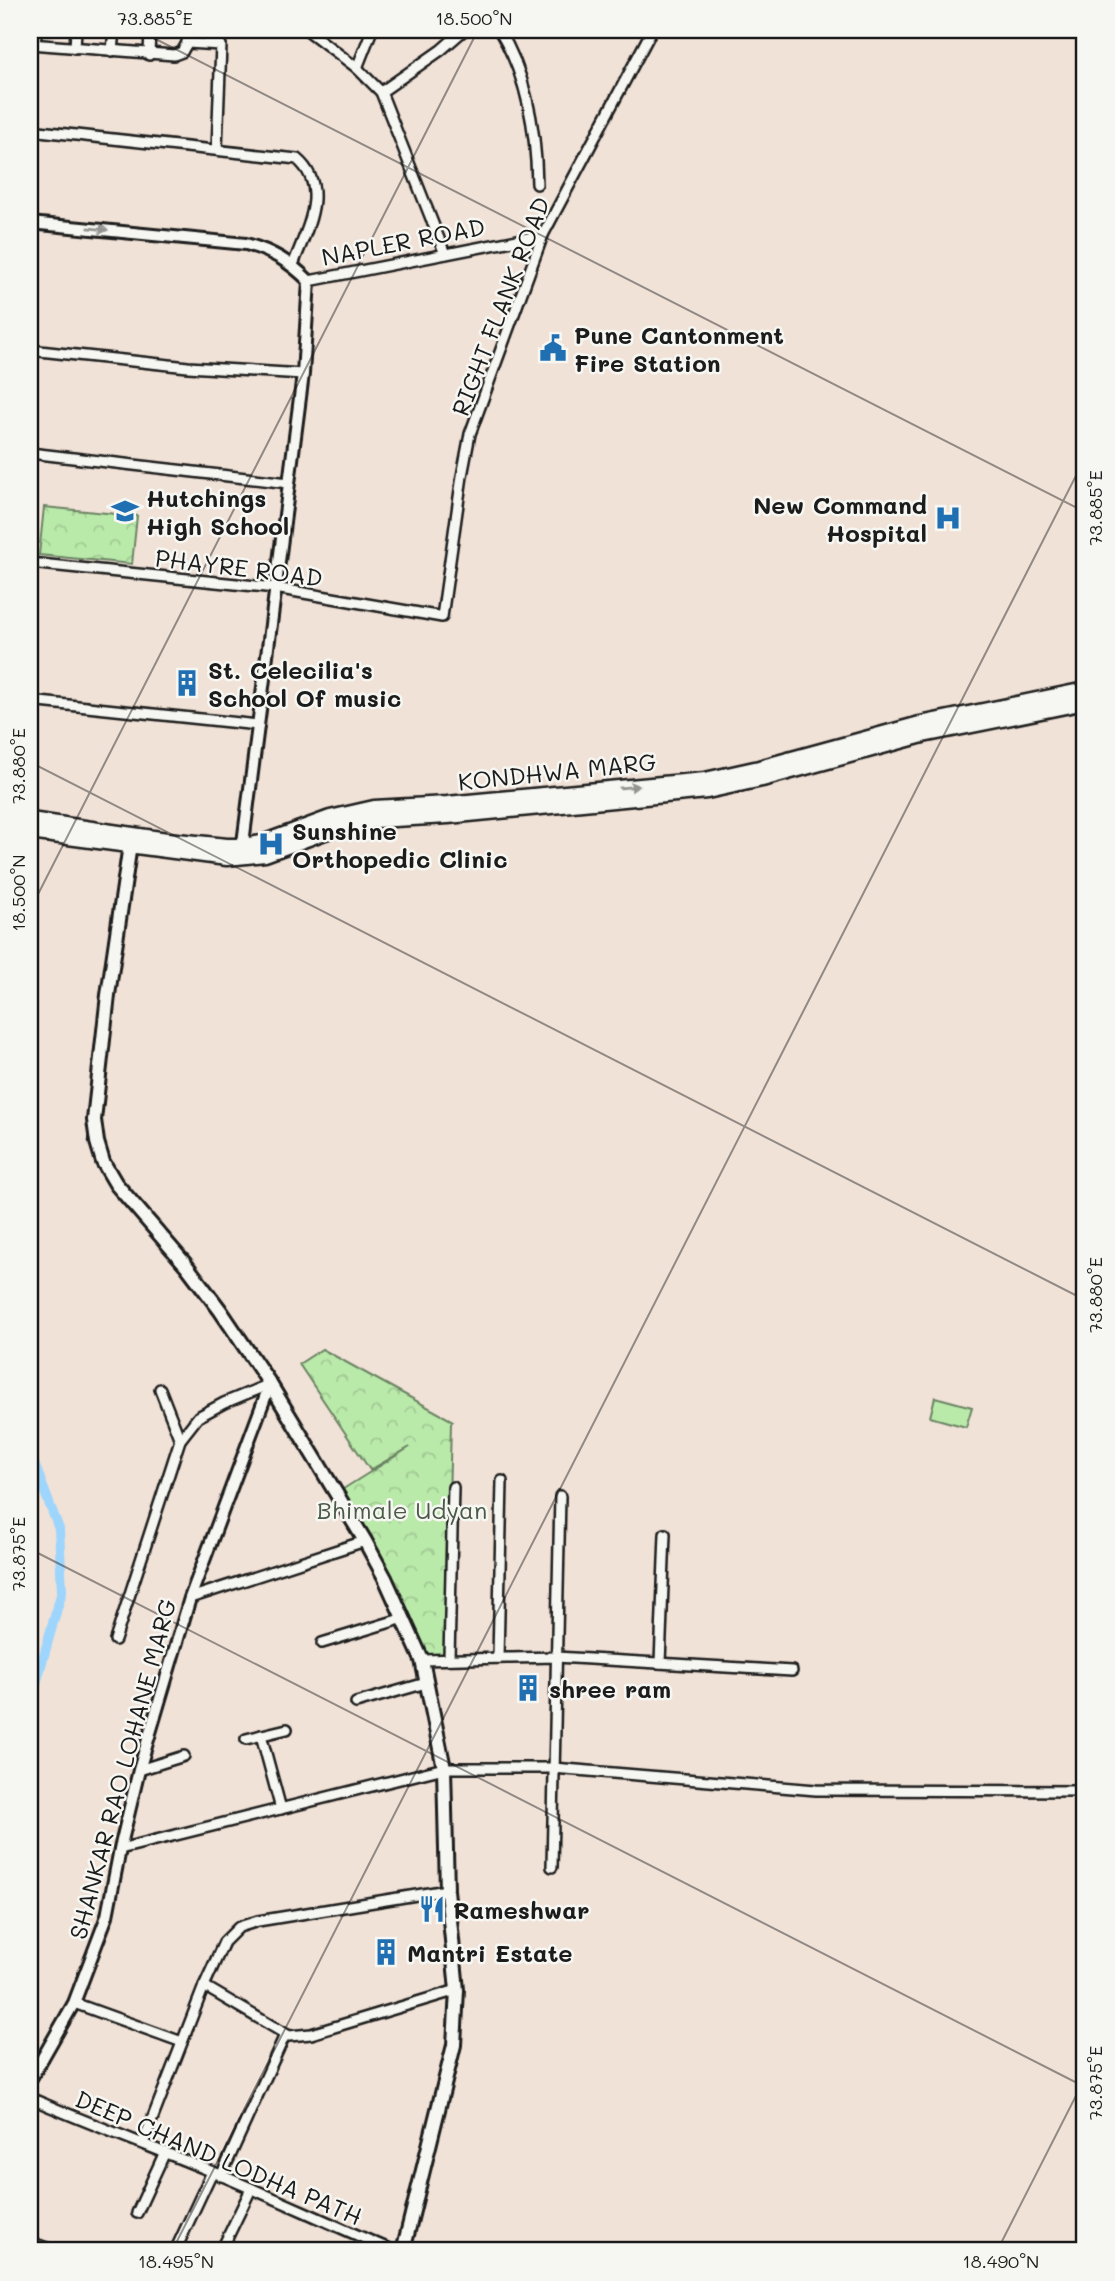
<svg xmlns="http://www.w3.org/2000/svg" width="1115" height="2281" font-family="Mali,sans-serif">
<defs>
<pattern id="park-crowns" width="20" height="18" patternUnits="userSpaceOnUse" patternTransform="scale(1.75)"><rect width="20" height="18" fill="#baeaaa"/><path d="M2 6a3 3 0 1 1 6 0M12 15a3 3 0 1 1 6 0" fill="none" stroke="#9fc892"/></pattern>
</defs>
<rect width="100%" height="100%" fill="#f1e2d7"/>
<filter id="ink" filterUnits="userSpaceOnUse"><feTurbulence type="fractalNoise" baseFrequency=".0143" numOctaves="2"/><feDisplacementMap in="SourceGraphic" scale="14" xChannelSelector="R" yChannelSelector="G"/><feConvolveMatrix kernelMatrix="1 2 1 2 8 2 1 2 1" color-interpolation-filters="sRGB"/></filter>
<g filter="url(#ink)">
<g fill="url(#park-crowns)" stroke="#6b8363" stroke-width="2">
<path d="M44 507 137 516 132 564 39 555Z"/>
<path d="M322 1349 453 1421 451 1423 445 1659H424L340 1491 410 1447 370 1470 299 1364Z"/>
</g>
<path fill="#baeaaa" stroke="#6b8363" stroke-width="2" d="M935 1397 972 1407 966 1427 930 1417Z"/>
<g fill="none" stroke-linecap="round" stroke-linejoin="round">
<path stroke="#9ed5fd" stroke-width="10" d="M30 1453 59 1529 62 1591 30 1705"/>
<defs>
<g id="minor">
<path d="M307 30 357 68 381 92 445 254"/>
<path d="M499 30C527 75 536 131 537 184"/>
<path d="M187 43 221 45 217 149"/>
<path d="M30 44 174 55 182 52 187 43 188 30"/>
<path d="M34 45 37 30"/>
<path d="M75 48 76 30"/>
<path d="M112 51 114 30"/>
<path d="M149 55 150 30"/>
<path d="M357 68 372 30"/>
<path d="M381 92 441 50 464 30"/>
<path d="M30 130 297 159C331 188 306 230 293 265"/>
<path d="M309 281 543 235"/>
<path d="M30 350 188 367 303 374"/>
<path d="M30 453 289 483"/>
<path d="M30 563 275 588 442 617 462 476 470 434 543 235 652 30"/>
<path d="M30 701 258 725"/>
<path d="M160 1389 180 1440"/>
<path d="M190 1598 365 1541"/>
<path d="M115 1640 180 1440 198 1417 224 1403 270 1384"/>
<path d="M322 1643 404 1618"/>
<path d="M449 1658 453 1487"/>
<path d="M498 1658 502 1481"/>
<path d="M422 1660 556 1657 792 1671"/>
<path d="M660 1663 665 1534"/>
<path d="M356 1703 426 1683"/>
<path d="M261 1735 281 1809"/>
<path d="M246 1739 287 1729"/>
<path d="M139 1770 184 1756"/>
<path d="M120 1849 444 1768H553L816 1790 1085 1791"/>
<path d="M552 1867 560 1496"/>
<path d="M204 1986 289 2036 311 2034 457 1990"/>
<path d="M74 2003 182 2042"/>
<path d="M30 2098C92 2125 155 2148 218 2174 277 2199 335 2226 394 2251"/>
<path d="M143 2143 204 1986 224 1942 239 1927 258 1921 447 1890"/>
<path d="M221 2176 285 2035"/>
<path d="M137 2213 165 2152"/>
<path d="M30 2242 56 2251"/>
<path d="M175 2251 212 2172"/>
<path d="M221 2251 251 2189"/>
</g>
<g id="tertiary">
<path d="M30 223 246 244C272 251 290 262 309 281L303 374 242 851"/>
<path d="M30 2080 74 2003 107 1916 120 1849 139 1770 190 1598 270 1384"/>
</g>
<path id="secondary" d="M131 838 108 995 94 1120 97 1142 103 1162 116 1184 186 1265 220 1310 270 1384 365 1541 385 1578 422 1660 444 1768 447 1890 457 1990 454 2045 403 2251"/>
<g id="primary">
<path d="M30 820 167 840 227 846H243L262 843 330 818 374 808 447 804 705 780 759 768 920 724 1085 690"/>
<path d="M30 832 227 858 265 854 333 829 376 820 448 816 707 791 762 779 923 735 1085 702"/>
</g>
</defs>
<use href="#minor" stroke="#1c1c1c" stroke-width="14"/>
<use href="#tertiary" stroke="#1c1c1c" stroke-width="16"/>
<use href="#secondary" stroke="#1c1c1c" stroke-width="18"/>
<use href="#primary" stroke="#1c1c1c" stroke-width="19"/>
<use href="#minor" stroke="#f6f6f2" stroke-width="9"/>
<use href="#tertiary" stroke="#f6f6f2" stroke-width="10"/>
<use href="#secondary" stroke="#f6f6f2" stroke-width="12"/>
<use href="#primary" stroke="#f6f6f2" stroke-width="14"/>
</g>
<defs><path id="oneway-solid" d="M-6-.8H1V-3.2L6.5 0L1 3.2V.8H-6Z" transform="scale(1.75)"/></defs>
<g fill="#949492">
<use href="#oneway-solid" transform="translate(98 229) rotate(6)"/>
<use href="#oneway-solid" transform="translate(629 787) rotate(-6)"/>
</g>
</g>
<path fill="none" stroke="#1c1c1c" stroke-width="2" stroke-opacity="0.45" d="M138 30 1085 512M30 762 1085 1300M30 910 478 30M30 1549 1085 2087M172 2251 1085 458M997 2251 1085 2078"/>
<defs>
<symbol id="civic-bare" viewBox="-9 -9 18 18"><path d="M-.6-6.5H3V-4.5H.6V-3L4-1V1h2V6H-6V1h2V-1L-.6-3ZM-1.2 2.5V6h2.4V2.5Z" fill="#1f6fb2" stroke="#f6f6f2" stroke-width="2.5" paint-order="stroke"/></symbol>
<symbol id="school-bare" viewBox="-9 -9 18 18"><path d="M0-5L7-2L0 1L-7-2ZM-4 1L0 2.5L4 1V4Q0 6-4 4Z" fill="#1f6fb2" stroke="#f6f6f2" stroke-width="2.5" paint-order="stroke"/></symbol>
<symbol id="hospital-bare" viewBox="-9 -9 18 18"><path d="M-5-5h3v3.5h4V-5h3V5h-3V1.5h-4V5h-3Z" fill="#1f6fb2" stroke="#f6f6f2" stroke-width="2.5" paint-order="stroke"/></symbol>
<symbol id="building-bare" viewBox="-9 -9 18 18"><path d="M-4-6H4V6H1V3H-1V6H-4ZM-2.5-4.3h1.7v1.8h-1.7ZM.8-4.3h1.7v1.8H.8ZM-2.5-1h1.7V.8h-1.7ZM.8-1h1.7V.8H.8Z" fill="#1f6fb2" stroke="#f6f6f2" stroke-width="2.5" paint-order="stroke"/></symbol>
<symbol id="restaurant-bare" viewBox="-9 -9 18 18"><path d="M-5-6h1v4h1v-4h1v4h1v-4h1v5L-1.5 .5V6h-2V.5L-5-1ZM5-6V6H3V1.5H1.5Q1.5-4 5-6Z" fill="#1f6fb2" stroke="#f6f6f2" stroke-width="2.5" paint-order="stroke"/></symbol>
</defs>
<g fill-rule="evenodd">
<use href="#civic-bare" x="534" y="329" width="38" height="38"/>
<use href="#school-bare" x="106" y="492" width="38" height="38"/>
<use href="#hospital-bare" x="929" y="499" width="38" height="38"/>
<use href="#building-bare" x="168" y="664" width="38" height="38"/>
<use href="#hospital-bare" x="252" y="825" width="38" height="38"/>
<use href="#building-bare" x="509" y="1669" width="38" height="38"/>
<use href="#restaurant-bare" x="413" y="1890" width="38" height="38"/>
<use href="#building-bare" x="367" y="1933" width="38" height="38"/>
</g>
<g text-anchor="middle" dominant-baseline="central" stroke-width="5" stroke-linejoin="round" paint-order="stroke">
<g font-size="24" fill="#1c1c1c" stroke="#f6f6f2">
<text transform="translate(403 241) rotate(-11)">NAPLER ROAD</text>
<text transform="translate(500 306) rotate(-69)">RIGHT FLANK ROAD</text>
<text transform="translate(239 567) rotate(7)">PHAYRE ROAD</text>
<text transform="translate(557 771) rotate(-6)">KONDHWA MARG</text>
<text transform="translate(122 1769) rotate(-75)">SHANKAR RAO LOHANE MARG</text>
<text transform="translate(219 2157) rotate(23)">DEEP CHAND LODHA PATH</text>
</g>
<g font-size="24" font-weight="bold" fill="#1c1c1c" stroke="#f6f6f2" text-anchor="start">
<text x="574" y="334">Pune Cantonment<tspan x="574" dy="28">Fire Station</tspan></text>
<text x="146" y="497">Hutchings<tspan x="146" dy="28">High School</tspan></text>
<text x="927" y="504" text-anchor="end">New Command<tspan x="927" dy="28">Hospital</tspan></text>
<text x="208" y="669">St. Celecilia's<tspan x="208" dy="28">School Of music</tspan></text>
<text x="292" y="830">Sunshine<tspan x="292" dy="28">Orthopedic Clinic</tspan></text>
<text x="549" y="1688">shree ram</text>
<text x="453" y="1909">Rameshwar</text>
<text x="407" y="1952">Mantri Estate</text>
</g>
<g font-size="24" fill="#4b5a47" stroke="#f6f6f2">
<text x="402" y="1509">Bhimale Udyan</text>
</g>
</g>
<rect width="1115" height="2281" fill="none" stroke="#f6f6f2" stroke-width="77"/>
<rect x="38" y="38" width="1038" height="2204" fill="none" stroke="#1c1c1c" stroke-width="2.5"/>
<g font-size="18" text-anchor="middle" fill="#1c1c1c">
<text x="155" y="25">73.885°E</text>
<text x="474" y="25">18.500°N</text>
<text transform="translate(1096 508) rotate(-90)" y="6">73.885°E</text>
<text transform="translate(19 766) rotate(-90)" y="6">73.880°E</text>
<text transform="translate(19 893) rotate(-90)" y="6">18.500°N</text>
<text transform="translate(1096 1295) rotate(-90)" y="6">73.880°E</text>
<text transform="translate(19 1554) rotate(-90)" y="6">73.875°E</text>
<text transform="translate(1096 2083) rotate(-90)" y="6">73.875°E</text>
<text x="176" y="2268">18.495°N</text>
<text x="1001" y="2268">18.490°N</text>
</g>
</svg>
